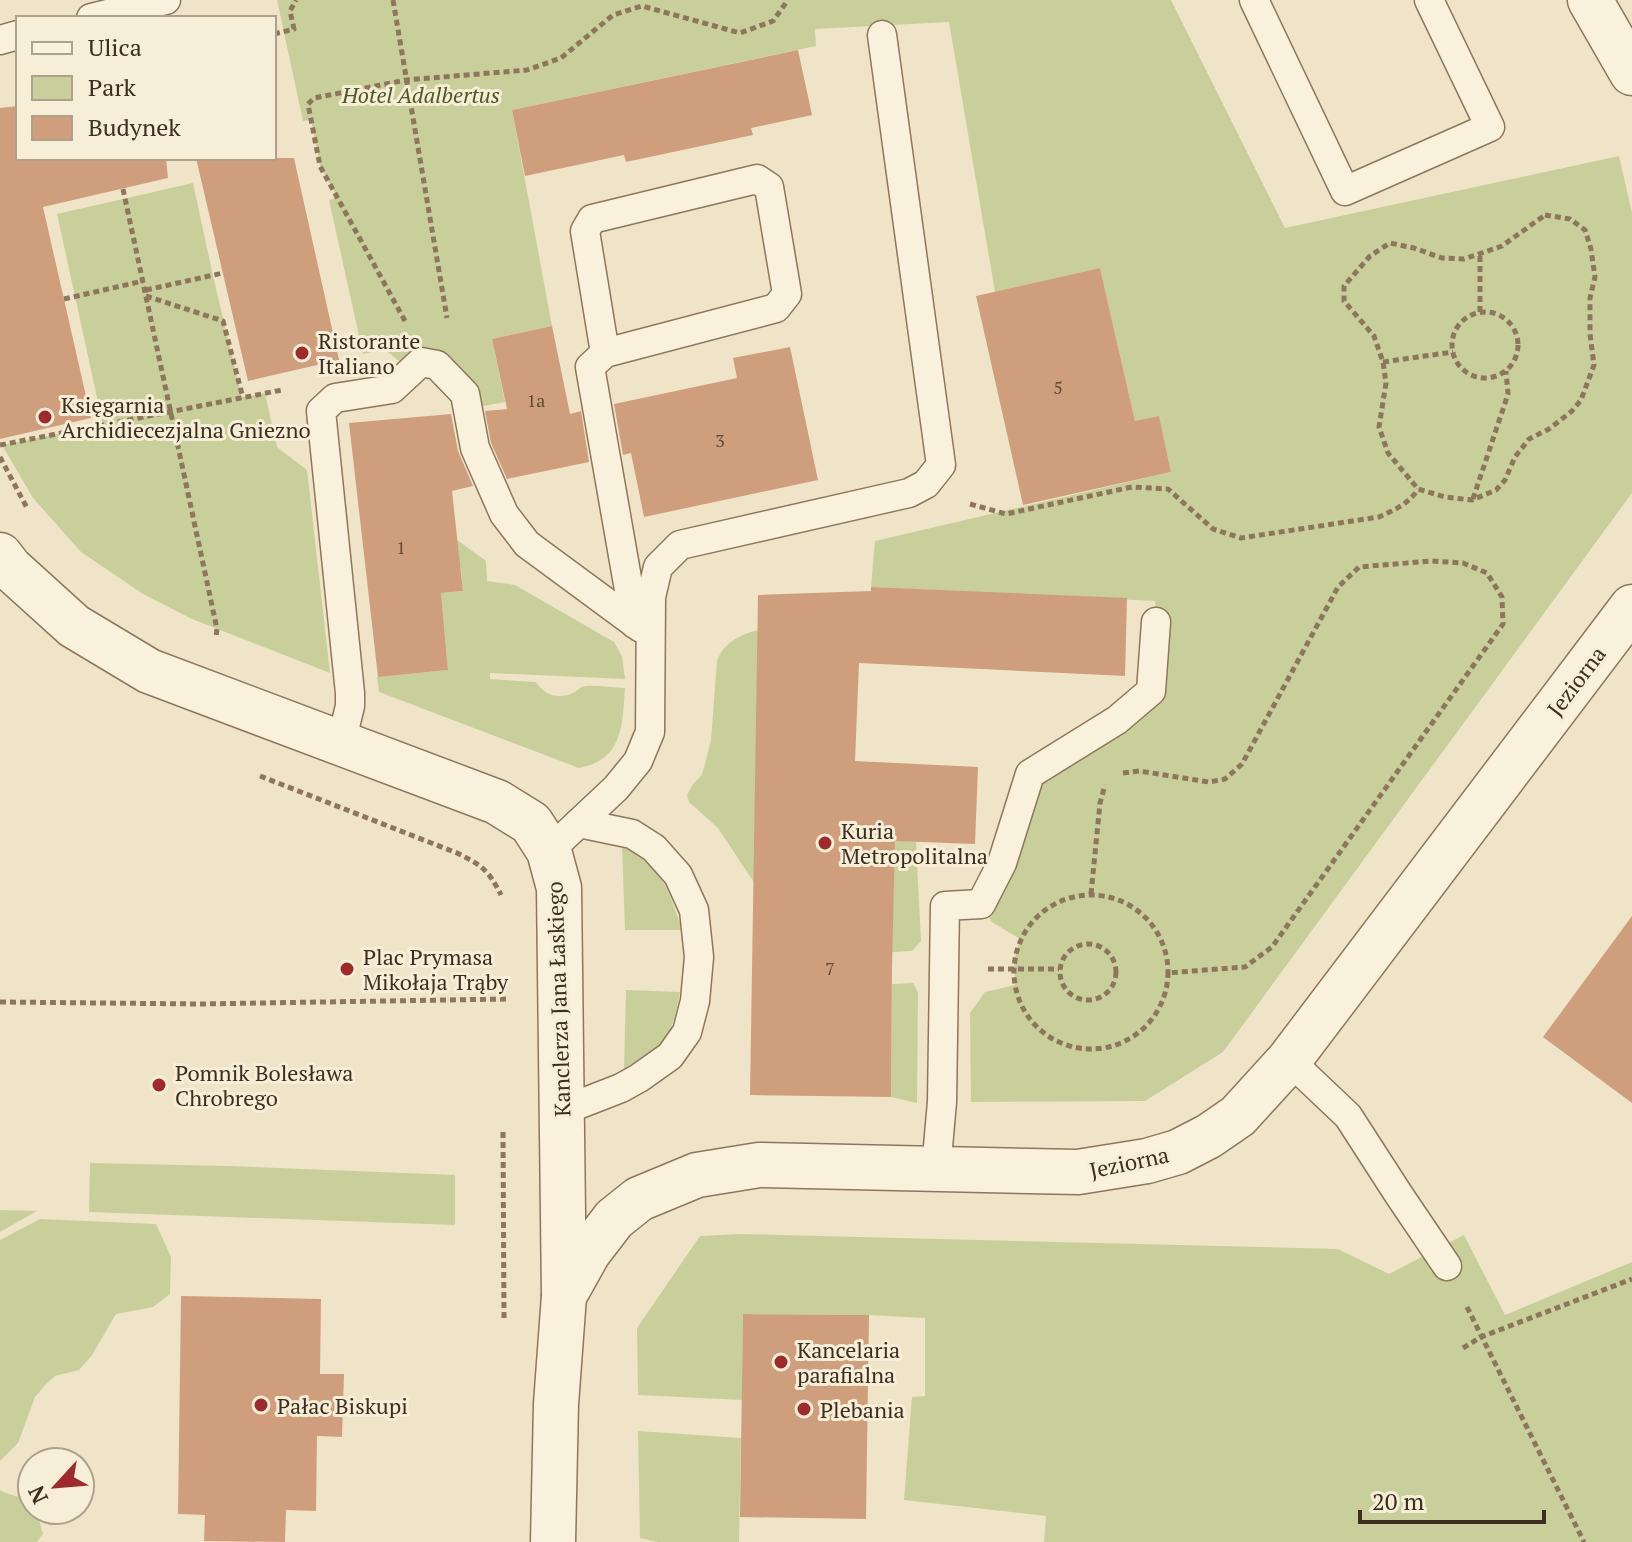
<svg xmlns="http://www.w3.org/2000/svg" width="1632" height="1542" font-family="'PT Serif',serif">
<rect width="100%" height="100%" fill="#f0e4c8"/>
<g fill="#c9cf9b">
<path d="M277 0H1171L1285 228 1619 156 1632 213V493L1223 1052 1145 1101 971 1102 970 1013 985 992 1015 985 1014 961 1020 939 992 922 981 904 1030 774 1151 691 1156 622 1155 601 871 587 875 541 1171 472 1159 417 1135 421 1100 268 995 292 949 22 815 29 816 46 512 110 552 326 492 339 505 402 468 409 437 365 412 371 384 349 363 354 329 200 337 197 320 166 311 120 303 121Z"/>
<path d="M193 183 213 276 242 398 265 393 277 447 307 470 330 673 192 619 143 594 81 552 33 498 2 445 103 425 57 214Z"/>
<path d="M438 526 486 561 487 581 515 585 614 642 622 656 625 679 490 673V679L536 682C545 696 560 700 575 692 581 688 579 687 586 686 598 685 612 688 625 688 623 714 624 749 597 762 592 765 585 766 579 768L379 692 377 677 448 670 441 593 463 591 461 567 443 568Z"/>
<path d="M758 630 755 884 718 828 689 802 687 795 693 784 702 775 711 740 717 661C724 642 740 635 758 630Z"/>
<path d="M895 840 916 842 921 941 912 951 892 952Z"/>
<path d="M622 846C629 850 640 853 646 859 665 877 674 905 682 930H625Z"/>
<path d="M913 983 918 992 917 1103 891 1097 892 984Z"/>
<path d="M626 990 680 992C672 1037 665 1048 624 1069Z"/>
<path d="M90 1163 229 1166 455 1175V1225L89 1212Z"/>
<path d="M0 1210 37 1211 0 1232Z"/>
<path d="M40 1219 156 1224 171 1257 170 1294 153 1307 116 1314 92 1355 79 1370 55 1376 45 1385 35 1397 18 1443 0 1461V1240Z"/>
<path d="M740 1234 1338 1249 1389 1274 1464 1235 1505 1315 1632 1262V1542H1044L1046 1516 904 1500 912 1397 925 1396V1318L869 1315 743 1314 742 1400 638 1395 637 1328 700 1236Z"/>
<path d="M638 1431 741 1438 739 1542H658L640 1538Z"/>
<path d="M0 1490C9 1496 22 1496 32 1501V1510H36L43 1534 37 1542H0Z"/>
</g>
<g fill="#cf9f7d">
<path d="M798 50 812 115 751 128 753 135 626 162 624 155 525 176 512 110Z"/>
<path d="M18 106V158H166L168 178 43 207 91 418 0 439V108Z"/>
<path d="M196 158H294L339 360 248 381Z"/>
<path d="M1100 268 1135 421 1159 416 1171 472 1023 505 976 296Z"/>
<path d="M552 326 570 414 581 411 589 462 507 479 491 443 485 411 507 409 492 339Z"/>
<path d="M790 347 818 480 644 517 631 453 623 455 614 404 737 378 733 358Z"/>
<path d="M451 414 458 451 473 486 452 491 463 591 441 593 448 670 378 677 349 423Z"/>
<path d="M871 587 1127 598 1125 676 859 663 855 761 978 767 975 844 895 841 892 969 891 1097 750 1095 758 595 871 591Z"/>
<path d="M1632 916V1103L1543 1037Z"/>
<path d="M181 1296 321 1299 320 1374H344L342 1437 317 1436 316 1511 286 1510 285 1542 204 1541 205 1515 178 1514Z"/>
<path d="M743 1314 869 1315 866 1519 740 1517Z"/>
</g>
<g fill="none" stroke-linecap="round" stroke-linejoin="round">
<defs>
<g id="service">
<path d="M1254 0 1345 191 1490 127 1429 0"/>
<path d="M91 18 166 0"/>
<path d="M0 40 18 35"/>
<path d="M605 353 585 231 592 219 757 179 769 187 787 294 776 308 605 353 590 367 635 624"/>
<path d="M341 743 350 706V693L321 411 335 398 392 389 421 362 437 365 465 394 475 448 504 514 527 544 641 628"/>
<path d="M549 851 616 788 638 761 650 732 651 597 658 567 680 545 909 493 926 484 941 465 882 35"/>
<path d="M1289 1060 1348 1116 1399 1195 1447 1266"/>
<path d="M562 1111 621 1088 639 1078 670 1056 687 1032 695 1001 699 957 694 910 678 875 654 848 632 834 579 823"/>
<path d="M936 1169 942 1102 945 906 981 904 1002 863 1030 774 1117 720 1151 691 1156 622"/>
</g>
<path id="minor" d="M0 555 10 568 74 626 149 671 497 802 531 823 549 851 559 888 564 1296"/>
<g id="tertiary">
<path d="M1590 0 1632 73"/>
<path d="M553 1542 556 1404 564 1296 588 1253 614 1219 639 1199 697 1175 759 1165 1078 1172 1147 1161 1178 1152 1209 1136 1238 1116 1289 1060 1632 607"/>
</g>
</defs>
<use href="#service" stroke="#8d765c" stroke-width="31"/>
<use href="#minor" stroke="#8d765c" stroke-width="47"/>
<use href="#tertiary" stroke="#8d765c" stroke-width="47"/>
<g stroke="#8d765c" stroke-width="5" stroke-dasharray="6 4" stroke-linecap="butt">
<path d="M393 0 447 318"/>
<path d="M274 34 294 29 290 11 296 0"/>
<path d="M123 189 217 629 216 637"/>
<path d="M1545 215 1570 219 1585 230 1591 249 1595 277 1590 298V334L1594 365 1581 400 1572 411 1549 429 1529 439 1515 457 1505 480 1496 490 1472 500 1445 497 1418 489 1388 453 1379 427 1386 383 1383 362 1374 336 1344 301V286L1370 256 1390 243 1414 248 1442 258 1464 259 1502 246Z"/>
<path d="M146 290 223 273"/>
<path d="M146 296 223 321 243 398"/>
<path d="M64 299 143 281"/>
<circle cx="1485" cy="345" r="33"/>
<path d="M1480 312V255"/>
<path d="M405 321 320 166 308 104 314 98 406 80 527 70 561 58 613 15 642 6 740 33 773 21 788 0"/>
<path d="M1383 362 1453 352"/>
<path d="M0 445 282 390"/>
<path d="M0 457 27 508"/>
<path d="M1473 499 1508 394 1506 371"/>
<path d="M970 504 1006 514 1132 487 1168 489 1213 529 1241 538 1379 517C1394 510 1409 504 1418 489"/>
<path d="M1123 773 1139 771 1209 782 1225 779 1242 764 1338 587 1359 567 1431 561 1463 563 1487 573 1502 597 1503 624 1272 947 1245 967 1167 973"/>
<path d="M260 776 457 853C481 865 488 869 501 895"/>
<path d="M1091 894 1100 803 1105 785"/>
<circle cx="1091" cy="972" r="77"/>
<circle cx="1088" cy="972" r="28"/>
<path d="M988 969H1059"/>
<path d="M0 1002 199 1004 508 999"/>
<path d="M503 1132 504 1318"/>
<path d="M1467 1307 1584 1542"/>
<path d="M1463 1348 1481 1337 1632 1279"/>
</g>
<use href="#service" stroke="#faf1dc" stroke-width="28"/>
<use href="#minor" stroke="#faf1dc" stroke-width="44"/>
<use href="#tertiary" stroke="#faf1dc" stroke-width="44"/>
</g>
<g fill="#9e2a2b" stroke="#f7eed8" stroke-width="3">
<circle cx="302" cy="353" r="8"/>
<circle cx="45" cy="417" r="8"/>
<circle cx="825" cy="843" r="8"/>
<circle cx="347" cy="969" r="8"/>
<circle cx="159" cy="1085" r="8"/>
<circle cx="781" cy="1362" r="8"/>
<circle cx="261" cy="1405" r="8"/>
<circle cx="804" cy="1409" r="8"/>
</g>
<g text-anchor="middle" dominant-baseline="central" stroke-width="6" stroke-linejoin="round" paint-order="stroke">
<g font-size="18" fill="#624a37">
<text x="1058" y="387">5</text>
<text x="536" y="400">1a</text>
<text x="720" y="440">3</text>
<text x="401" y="547">1</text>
<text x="830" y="968">7</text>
</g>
<g font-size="22" font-style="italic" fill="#4d5a26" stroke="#f7eed8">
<text x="421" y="94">Hotel Adalbertus</text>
</g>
<g font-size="22" fill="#3d2e20" stroke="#f7eed8" text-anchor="start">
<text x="318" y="340">Ristorante<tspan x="318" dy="25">Italiano</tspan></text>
<text x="61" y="404">Księgarnia<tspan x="61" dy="25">Archidiecezjalna Gniezno</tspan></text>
<text x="841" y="830">Kuria<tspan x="841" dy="25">Metropolitalna</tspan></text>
<text x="363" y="956">Plac Prymasa<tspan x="363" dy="25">Mikołaja Trąby</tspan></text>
<text x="175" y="1072">Pomnik Bolesława<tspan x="175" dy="25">Chrobrego</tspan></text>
<text x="797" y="1349">Kancelaria<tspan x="797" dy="25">parafialna</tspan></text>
<text x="277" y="1405">Pałac Biskupi</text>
<text x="820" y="1409">Plebania</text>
</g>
<g font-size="22" fill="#3d2e20" stroke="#f7eed8">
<text transform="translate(1576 681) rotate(-53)">Jeziorna</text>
<text transform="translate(558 999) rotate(-92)">Kanclerza Jana Łaskiego</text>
<text transform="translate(1129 1162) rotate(-12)">Jeziorna</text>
</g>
</g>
<rect x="16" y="16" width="260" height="144" fill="#f7eed8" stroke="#ada18e" stroke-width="2"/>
<rect x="32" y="42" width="40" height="12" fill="#faf1dc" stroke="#ada18e" stroke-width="2"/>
<text x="88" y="56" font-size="24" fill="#3d2e20">Ulica</text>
<rect x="32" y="76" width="40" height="24" fill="#c9cf9b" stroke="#ada18e" stroke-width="2"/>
<text x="88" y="96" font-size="24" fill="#3d2e20">Park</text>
<rect x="32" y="116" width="40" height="24" fill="#cf9f7d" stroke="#ada18e" stroke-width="2"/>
<text x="88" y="136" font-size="24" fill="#3d2e20">Budynek</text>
<g transform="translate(56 1486) rotate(244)"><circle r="38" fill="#f7eed8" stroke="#ada18e" stroke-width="2"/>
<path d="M0-6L14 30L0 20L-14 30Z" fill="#9e2a2b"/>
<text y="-12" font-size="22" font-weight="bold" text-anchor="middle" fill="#3d2e20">N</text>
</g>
<path d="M1360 1510v12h184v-12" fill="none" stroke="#3d2e20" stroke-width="4"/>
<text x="1372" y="1510" font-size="24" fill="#3d2e20" stroke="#f7eed8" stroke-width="6" paint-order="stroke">20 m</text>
</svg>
